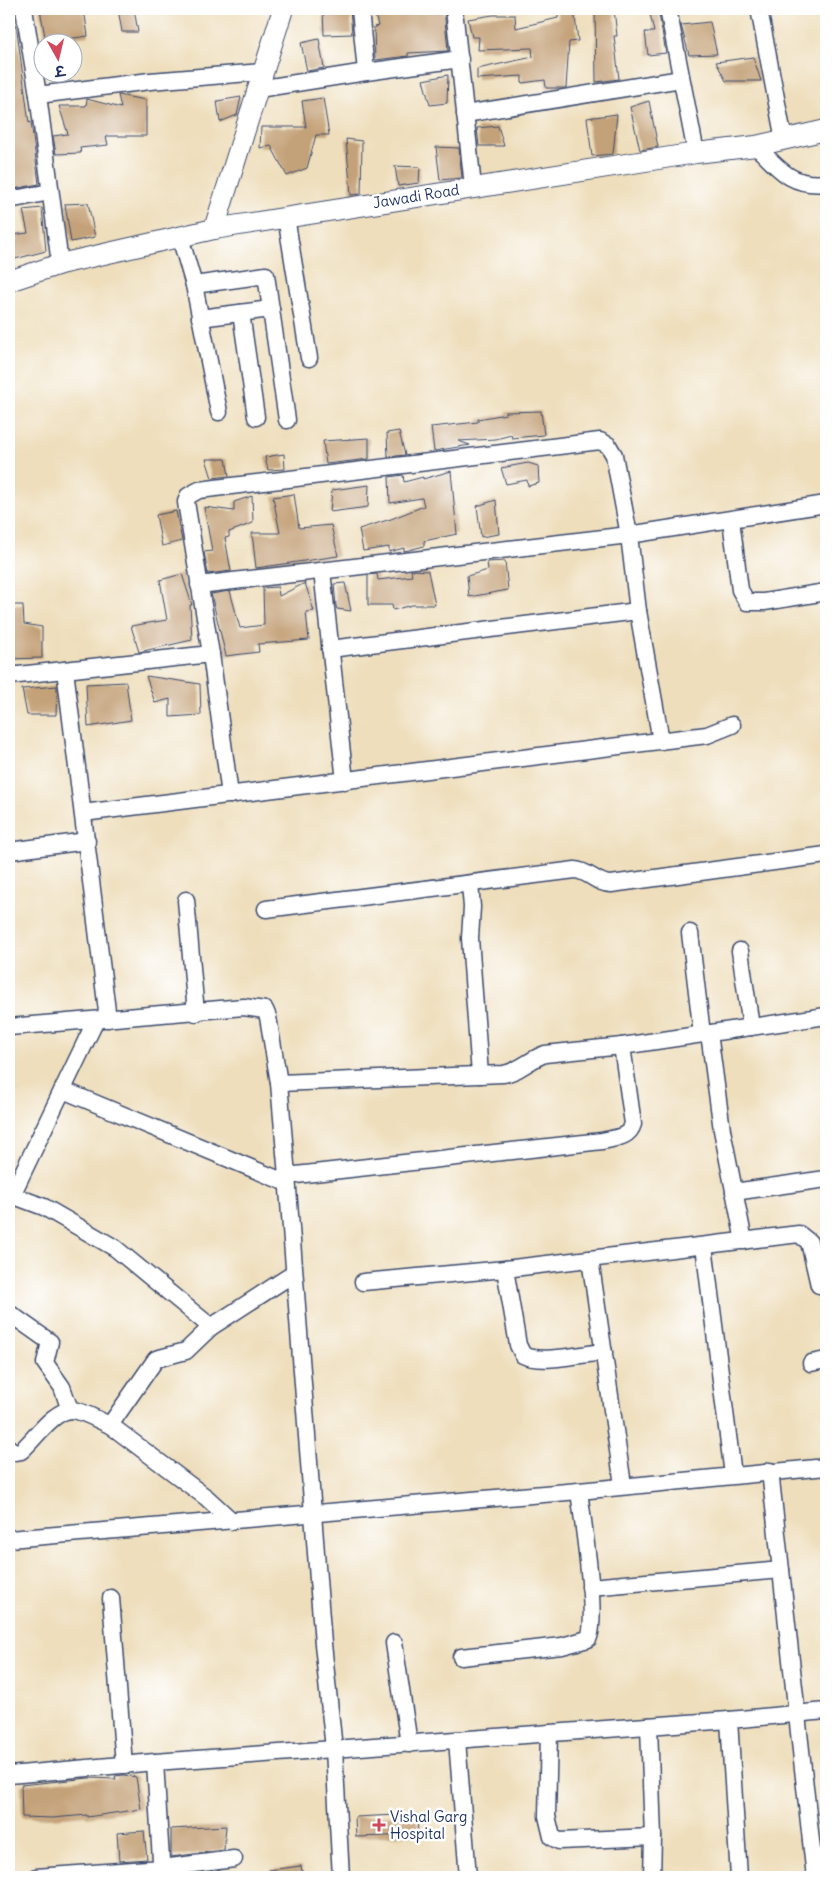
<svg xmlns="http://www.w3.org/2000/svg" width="835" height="1886" font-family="Delius,'Playpen Sans Deva',sans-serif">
<rect width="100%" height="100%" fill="#fff"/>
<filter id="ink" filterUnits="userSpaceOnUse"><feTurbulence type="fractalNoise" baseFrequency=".02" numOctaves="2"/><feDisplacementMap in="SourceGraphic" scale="10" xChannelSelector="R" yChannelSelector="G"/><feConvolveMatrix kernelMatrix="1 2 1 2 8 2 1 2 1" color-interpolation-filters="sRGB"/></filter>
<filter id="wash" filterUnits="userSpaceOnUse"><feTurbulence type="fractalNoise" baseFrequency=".0096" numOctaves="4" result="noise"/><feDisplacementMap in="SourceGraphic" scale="20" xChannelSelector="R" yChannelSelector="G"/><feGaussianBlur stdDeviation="1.12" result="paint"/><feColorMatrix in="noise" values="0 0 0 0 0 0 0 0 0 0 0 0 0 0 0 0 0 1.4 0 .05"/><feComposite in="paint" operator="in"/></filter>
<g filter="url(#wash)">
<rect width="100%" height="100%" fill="#eedebc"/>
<g id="blocks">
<g fill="#c4a279">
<path d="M40 9H84L88 36 46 42Z"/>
<path d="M118 9H134L138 32H122Z"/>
<path d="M323 9H350L352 34 324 35Z"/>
<path d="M374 9H444L448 51 408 53V56L375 60 374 27 378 26Z"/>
<path d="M574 9 578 41 569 42 566 88H546L545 80 522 83V76L477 79V69L533 57 532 48 478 50 479 37H472L468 19 493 15H515L516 28 558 18V10Z"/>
<path d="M595 9H614L617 36H614L619 79 596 82Z"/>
<path d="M649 9H658L666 53 648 55 645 32H654Z"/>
<path d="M11 11 17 31 29 123 31 122 39 184 9 190V12Z"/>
<path d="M710 22 717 54 689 55 681 25Z"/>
<path d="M319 39 324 68 307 71 301 43Z"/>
<path d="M753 57 761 81H726L716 62Z"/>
<path d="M448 75 447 103 430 105 423 80Z"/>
<path d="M118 95 146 100V136H106L108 145 80 148 81 153 56 154 53 136 68 134 59 106H86L87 99 121 108Z"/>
<path d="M241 97 237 115 220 122 217 101Z"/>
<path d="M323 98 329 135H316L307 168 287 176 271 146 260 148 261 127H306L302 101Z"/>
<path d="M649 101 658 147 640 150 630 107Z"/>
<path d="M617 114 613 154 592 156 587 118Z"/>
<path d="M498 126 504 146H479L477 128Z"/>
<path d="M346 139 362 141 361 194 351 195Z"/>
<path d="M436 147 459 148 462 178 440 180Z"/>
<path d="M395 166 420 167 419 183 398 186Z"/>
<path d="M88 203 95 237 71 242 65 204Z"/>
<path d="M42 208 46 251 15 259 12 235 28 233 23 210Z"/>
<path d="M541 411 544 435 512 438 511 435 496 439 458 441 470 445 434 451 431 427 478 422V419L506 414 505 412Z"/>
<path d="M399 431 405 455 388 457 387 433Z"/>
<path d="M369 438V459L326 464 323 441Z"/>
<path d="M284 454 285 469 268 470 265 457Z"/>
<path d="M206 459H226L229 476 212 478Z"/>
<path d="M528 463 538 466 539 483 528 486 527 480 506 484 501 468Z"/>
<path d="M451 471 457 534 424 541V546L409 550 404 551V548L389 552V547L363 551 359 529 391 519 424 506 422 498 390 503 389 477 403 475 404 482 423 477V479Z"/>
<path d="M369 485 368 507 330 512 332 490Z"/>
<path d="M294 494 299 528 331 525 338 556 256 568 252 533H280L273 497Z"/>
<path d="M252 496 253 523 229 532V537L225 538 231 571 208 574 204 552 212 551 204 507 234 511V502Z"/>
<path d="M496 500 499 534 481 537 477 506Z"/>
<path d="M176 511 182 541 162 546 156 515Z"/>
<path d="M505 561 508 590 469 597 467 576 488 570 487 562Z"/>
<path d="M411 570 428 571 435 605H412L393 610 392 605H368V575L377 574 378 580 412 576Z"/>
<path d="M182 574 192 605H190L192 640 139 652 131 626 167 620 160 580Z"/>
<path d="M305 583 314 611 306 612 309 640 258 644 259 652 226 656 211 594 230 591 240 628 264 625 263 588 278 587 279 596Z"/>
<path d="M345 583 350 606 351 611 337 609 336 606 334 584Z"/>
<path d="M9 605H23L24 624 42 627V658L9 659Z"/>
<path d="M146 676 200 684 201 715 170 717V699L155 703Z"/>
<path d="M126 682 131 720 88 727 86 684Z"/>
<path d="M57 686 56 715H27L22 689Z"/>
<path d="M124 1775 136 1777 141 1809 87 1817V1815L52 1818 22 1817 21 1785 89 1778 116 1779 115 1776Z"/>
<path d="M417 1814 418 1835 356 1837 355 1817Z"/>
<path d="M226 1826 224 1850 171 1857V1829Z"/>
<path d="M144 1831 147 1859 119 1861 117 1833Z"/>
<path d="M301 1866 303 1877H269V1870Z"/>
</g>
</g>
</g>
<g filter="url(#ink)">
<use href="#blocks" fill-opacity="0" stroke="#3b496c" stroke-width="1"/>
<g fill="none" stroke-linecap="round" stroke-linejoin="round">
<defs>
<g id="minor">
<path d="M24 9 38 95 60 264"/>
<path d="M454 9 473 187"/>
<path d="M668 9 696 153"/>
<path d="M759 9 784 140"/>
<path d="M366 72 460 59"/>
<path d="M258 89 366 72 360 9"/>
<path d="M38 95 150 81 263 72"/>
<path d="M465 114 681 79"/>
<path d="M756 146C779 169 791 187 826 183"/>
<path d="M9 200 50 192"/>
<path d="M286 217 309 358"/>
<path d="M180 237 194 285 266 275 287 420"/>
<path d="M194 285 219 412"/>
<path d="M241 313 256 417"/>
<path d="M200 318 271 309"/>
<path d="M731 520 740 590 747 602H764L826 592"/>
<path d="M322 571 345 781"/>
<path d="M199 585 629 535 826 504"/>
<path d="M330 649 638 611"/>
<path d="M211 654 230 795"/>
<path d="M65 670 108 1019"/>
<path d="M9 676 211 654 186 502 188 496 199 490 600 441 608 445 614 455 629 535 638 611 661 741"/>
<path d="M83 813 707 735 732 725"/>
<path d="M9 851 87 841"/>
<path d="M470 884 472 907 470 938 480 1075"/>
<path d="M186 900 196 1013"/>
<path d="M266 909 575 870C589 871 597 884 611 884L826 855"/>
<path d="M690 933 702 1034"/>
<path d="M740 951 751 1027"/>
<path d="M9 1027 244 1007 265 1010 268 1017 279 1083 287 1176 323 1644 334 1749 341 1877"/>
<path d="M709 1033 722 1130 744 1241"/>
<path d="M279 1083 503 1074C519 1072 530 1059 545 1054L622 1046"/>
<path d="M63 1090 287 1183"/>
<path d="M287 1176 602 1141C614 1138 629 1138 633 1124L622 1046 826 1016"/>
<path d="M734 1192 826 1179"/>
<path d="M9 1194 44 1207 115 1248 211 1327"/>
<path d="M12 1195 96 1020"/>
<path d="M704 1246 733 1475"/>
<path d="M590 1259 623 1485"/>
<path d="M505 1269 518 1345 523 1355C541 1364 583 1354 604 1352"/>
<path d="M363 1282 505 1269 799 1234 809 1242 819 1285"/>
<path d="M9 1313 50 1342 45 1363 62 1387 70 1410"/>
<path d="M811 1363 826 1360"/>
<path d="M110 1425 207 1498 232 1521"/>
<path d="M9 1448 14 1452 21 1451C34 1440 55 1408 73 1410 85 1412 98 1420 110 1425L156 1359 186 1351 211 1327 293 1274"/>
<path d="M770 1471 815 1877"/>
<path d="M9 1539 579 1491 826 1467"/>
<path d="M590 1587 781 1570"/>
<path d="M111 1598 124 1765"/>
<path d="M394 1643 409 1744"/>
<path d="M461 1657 562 1646 588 1639C599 1622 582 1516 579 1491"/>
<path d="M649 1726 653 1837 652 1877"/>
<path d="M549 1733 547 1816 552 1837 559 1841 653 1837"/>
<path d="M457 1740 468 1877"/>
<path d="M9 1775 155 1762"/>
<path d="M36 1877 162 1868 234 1859"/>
<path d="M162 1877 155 1762 729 1720"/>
<path d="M739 1877 729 1720 826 1711"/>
</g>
<g id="tertiary">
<path d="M214 229 283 9"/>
<path d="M9 281 60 264 214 229 696 153 756 146 826 130"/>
</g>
</defs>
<use href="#minor" stroke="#3b496c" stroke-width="19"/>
<use href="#tertiary" stroke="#3b496c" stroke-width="22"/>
<use href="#minor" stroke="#fff" stroke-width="16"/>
<use href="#tertiary" stroke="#fff" stroke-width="20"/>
</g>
</g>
<path fill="#d1495b" stroke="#fff" stroke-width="2" d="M376.5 1817.5h5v5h5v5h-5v5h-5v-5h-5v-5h5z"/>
<g text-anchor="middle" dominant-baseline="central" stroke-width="5" stroke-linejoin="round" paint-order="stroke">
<g font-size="15" fill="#1b2f5e" stroke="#fff">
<text transform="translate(416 196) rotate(-9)">Jawadi Road</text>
</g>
<g font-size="15" fill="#1b2f5e" stroke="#fff" text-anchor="start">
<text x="390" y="1816">Vishal Garg<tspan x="390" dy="17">Hospital</tspan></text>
</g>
</g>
<rect width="835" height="1886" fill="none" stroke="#fff" stroke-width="30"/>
<g transform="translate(58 58) rotate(172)"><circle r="24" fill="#ffffff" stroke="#a4acbf"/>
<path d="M0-4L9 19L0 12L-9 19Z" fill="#d1495b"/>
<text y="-8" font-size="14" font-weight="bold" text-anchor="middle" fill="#1b2f5e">उ</text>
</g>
</svg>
